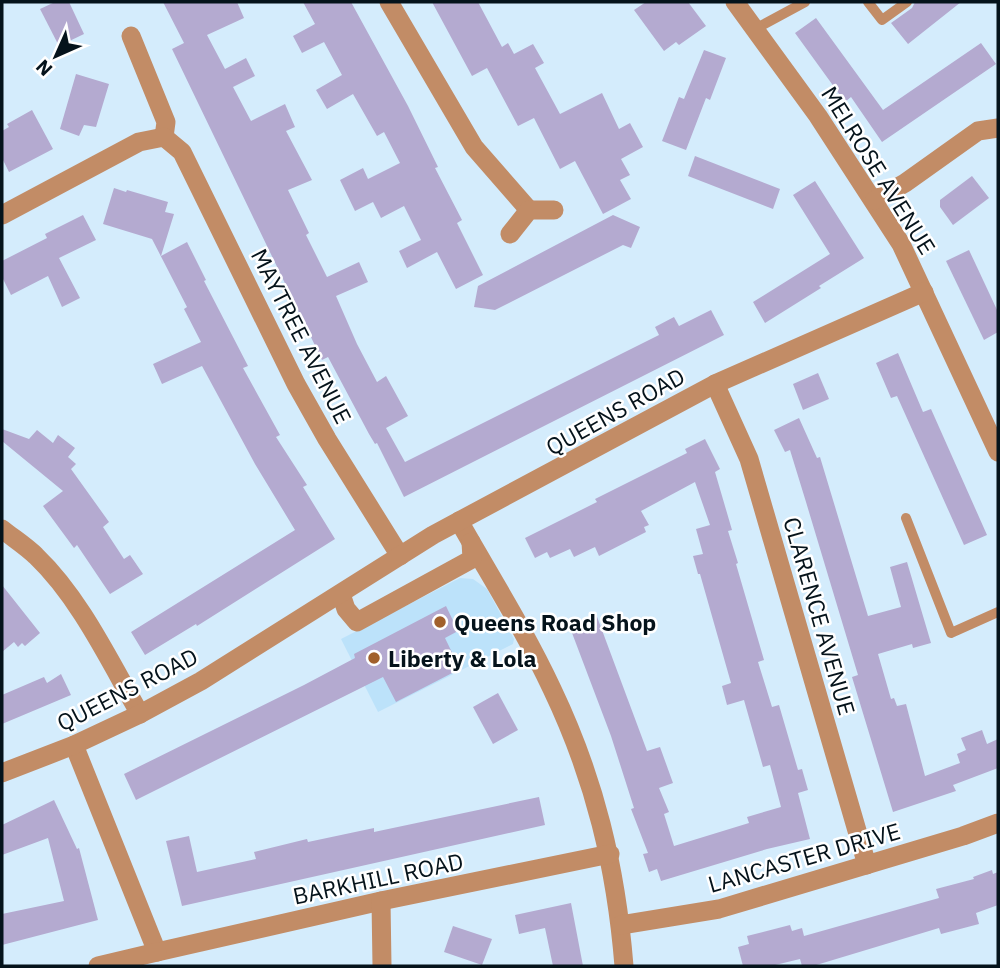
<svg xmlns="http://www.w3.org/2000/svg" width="1000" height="968" font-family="'IBM Plex Sans',sans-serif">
<rect width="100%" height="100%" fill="#d4ecfc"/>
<path fill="#bce2fa" d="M460 578 473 579 487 589 514 639 513 644 378 712 341 639Z"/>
<g fill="#b4aad0">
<path d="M55 2H69L84 34 59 46 40 9Z"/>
<path d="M163 2H237L244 18 207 35 225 69 246 58 255 76 233 87 251 121 285 104 295 127 286 131 312 180 288 190 309 233 306 235 327 277 359 262 368 282 336 296 357 344 377 382 386 376 408 416 386 428 405 462 659 335 655 327 674 317 679 326 711 310 724 335 404 497 377 443 375 444 369 434 328 357 322 360 172 49 184 43Z"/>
<path d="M303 2H351L408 106 438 167 435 168 462 220 457 223 483 275 456 289 437 252 407 268 399 251 421 240 404 206 381 218 373 202 355 211 340 180 363 168 368 179 400 163 384 132 377 136 353 94 327 109 316 90 342 75 324 42 302 53 293 36 315 24Z"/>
<path d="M432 2H478L502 47 508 43 514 54 533 44 544 63 535 68 560 114 602 93 619 129 630 123 643 147 621 159 630 175 620 180 631 199 603 214 575 161 560 169 534 118 518 126 487 68 472 76Z"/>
<path d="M646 2H688L706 26 679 45 676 42 664 51 634 10Z"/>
<path d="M915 2H961L908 44 891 23 912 8Z"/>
<path d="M816 18 883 110 981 43 996 64 882 142 851 97 845 102 795 33Z"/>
<path d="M704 50 726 58 710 100 706 98 686 150 662 141 679 97 684 99Z"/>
<path d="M76 74 109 84 96 127 84 125 79 136 60 129Z"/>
<path d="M32 110 53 149 9 172 2 158V131L9 127 7 124Z"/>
<path d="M695 156 780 189 773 209 688 176Z"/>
<path d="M972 176 989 198 953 225 940 207V200Z"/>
<path d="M815 181 864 258 819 286 821 288 765 323 753 302 830 254 793 195Z"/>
<path d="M114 188 126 192 127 190 168 202 165 212 174 214 161 256 187 242 206 280 204 281 248 366 243 368 280 435 276 437 307 485 303 487 335 539 197 626 196 624 145 655 131 632 295 530 255 464 202 366 162 384 153 364 201 342 184 309 187 307 152 239 103 224Z"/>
<path d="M83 215 96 240 59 258 80 298 62 307 48 276 11 295 2 277V261L47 238 45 234Z"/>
<path d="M613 215 640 227 631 248 623 245 495 310 474 307 478 286Z"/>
<path d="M969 250 998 312V332L984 340 946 261Z"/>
<path d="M898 353 923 412 931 409 987 535 964 545 897 396 891 398 876 363Z"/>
<path d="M818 373 829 399 803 410 793 384Z"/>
<path d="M799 418 817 458 820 457 868 616 901 607 890 567 907 562 931 643 913 648 912 644 878 654 891 699 894 698 897 706 906 704 925 776 960 763 957 754 966 750 961 738 982 730 987 744 998 739V768L953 785 956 791 893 812 852 677 858 675 806 502 790 450 785 452 774 430Z"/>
<path d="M2 429 29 439 37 430 53 443 58 435 75 448 68 457 76 464 71 469 109 522 103 527 124 559 130 555 143 574 110 594 77 545 74 548 43 506 63 491 2 441Z"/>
<path d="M705 439 720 469 715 472 732 530 728 531 738 563 736 564 764 660 758 662 772 707 779 705 798 770 802 769 808 790 798 793 810 839 767 849 661 881 657 869 649 872 643 854 648 853 631 809 634 808 611 736 569 625 596 614 647 751 660 747 673 783 659 788 669 812 664 814 674 846 749 823 747 817 781 807 770 765 763 767 744 700 727 705 722 686 731 683 700 574H698L693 556 703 554 696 529 710 525 695 482 641 511 649 525 644 527 646 532 599 556 595 547 574 557 570 549 550 558 547 552 535 558 525 538 597 502 595 499 687 453 685 449Z"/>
<path d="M2 585 40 633 25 646 22 643 18 647 14 642 2 652Z"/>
<path d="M446 606 458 631 445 638 460 669 396 702 383 677 136 800 124 774 304 685 355 658 354 654Z"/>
<path d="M61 674 71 695 2 724V695L44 677 47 683Z"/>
<path d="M498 693 518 730 493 744 473 707Z"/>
<path d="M539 797 545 825 182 906 166 841 189 836 197 872 256 859 254 852 307 839 308 842 374 828V832Z"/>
<path d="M54 800 77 849 79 848 98 920 2 945V914L64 901 48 838 2 855V825Z"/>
<path d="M992 870 993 874 998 872V905L976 913 979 924 941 934 939 928 813 966H802L800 959 771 966H743L738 947 749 944 747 936 790 925 792 931 802 928 804 936 939 898 936 889 974 879 973 877Z"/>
<path d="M571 903 583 966H553L545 928 519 934 515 915Z"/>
<path d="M453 926 492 939 482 965 444 952Z"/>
</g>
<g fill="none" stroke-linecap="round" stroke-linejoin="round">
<g stroke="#c28c66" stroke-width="10">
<path d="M868 2 882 20 907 2"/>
<path d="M755 29 805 2"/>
<path d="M906 518 951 633 998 612"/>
</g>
<g stroke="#c28c66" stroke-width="19">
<path d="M389 2 474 147 529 210"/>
<path d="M735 2 818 116 901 244 998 452"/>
<path d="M131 36 166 122 164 137"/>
<path d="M875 200 905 183 978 131 998 128"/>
<path d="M2 215 139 142 164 137 182 152 296 384 327 439 400 556"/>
<path d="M510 234 529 210H554"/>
<path d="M715 384 749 459 867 865"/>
<path d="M459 521C490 576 525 631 552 689 595 779 616 867 624 966"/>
<path d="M2 529C13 538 26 546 36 556 80 598 110 662 140 714"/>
<path d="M341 594 346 609 357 622 472 559 471 542"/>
<path d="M74 745 157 952 381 901 610 854"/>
<path d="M2 773 74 745 140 714 201 681 433 535 715 384 924 292"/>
<path d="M381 901 382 966"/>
<path d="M621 925 719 909 963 836 998 823"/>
<path d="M98 966 157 952"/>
</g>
</g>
<g fill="#a1602c" stroke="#fff" stroke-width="2.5">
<circle cx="440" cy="622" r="7"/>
<circle cx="374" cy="658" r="7"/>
</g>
<g text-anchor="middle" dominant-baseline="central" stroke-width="5" stroke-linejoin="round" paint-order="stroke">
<g font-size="23" fill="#05131b" stroke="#fff">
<text transform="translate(879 170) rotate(58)">MELROSE AVENUE</text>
<text transform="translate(302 336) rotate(63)">MAYTREE AVENUE</text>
<text transform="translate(615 411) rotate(-29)">QUEENS ROAD</text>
<text transform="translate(820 616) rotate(74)">CLARENCE AVENUE</text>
<text transform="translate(127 689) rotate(-27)">QUEENS ROAD</text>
<text transform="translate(804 857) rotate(-16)">LANCASTER DRIVE</text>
<text transform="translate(378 878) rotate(-12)">BARKHILL ROAD</text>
</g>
<g font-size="23" font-weight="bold" fill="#05131b" stroke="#fff" text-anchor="start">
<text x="454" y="622">Queens Road Shop</text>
<text x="388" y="658">Liberty &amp; Lola</text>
</g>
</g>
<rect width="1000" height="968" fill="none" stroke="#05131b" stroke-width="7"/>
<g transform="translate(56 56) rotate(225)" stroke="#ffffff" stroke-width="5" paint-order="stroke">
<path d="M0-5L12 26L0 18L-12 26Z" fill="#05131b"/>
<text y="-10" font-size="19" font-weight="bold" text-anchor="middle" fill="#05131b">N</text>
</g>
</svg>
